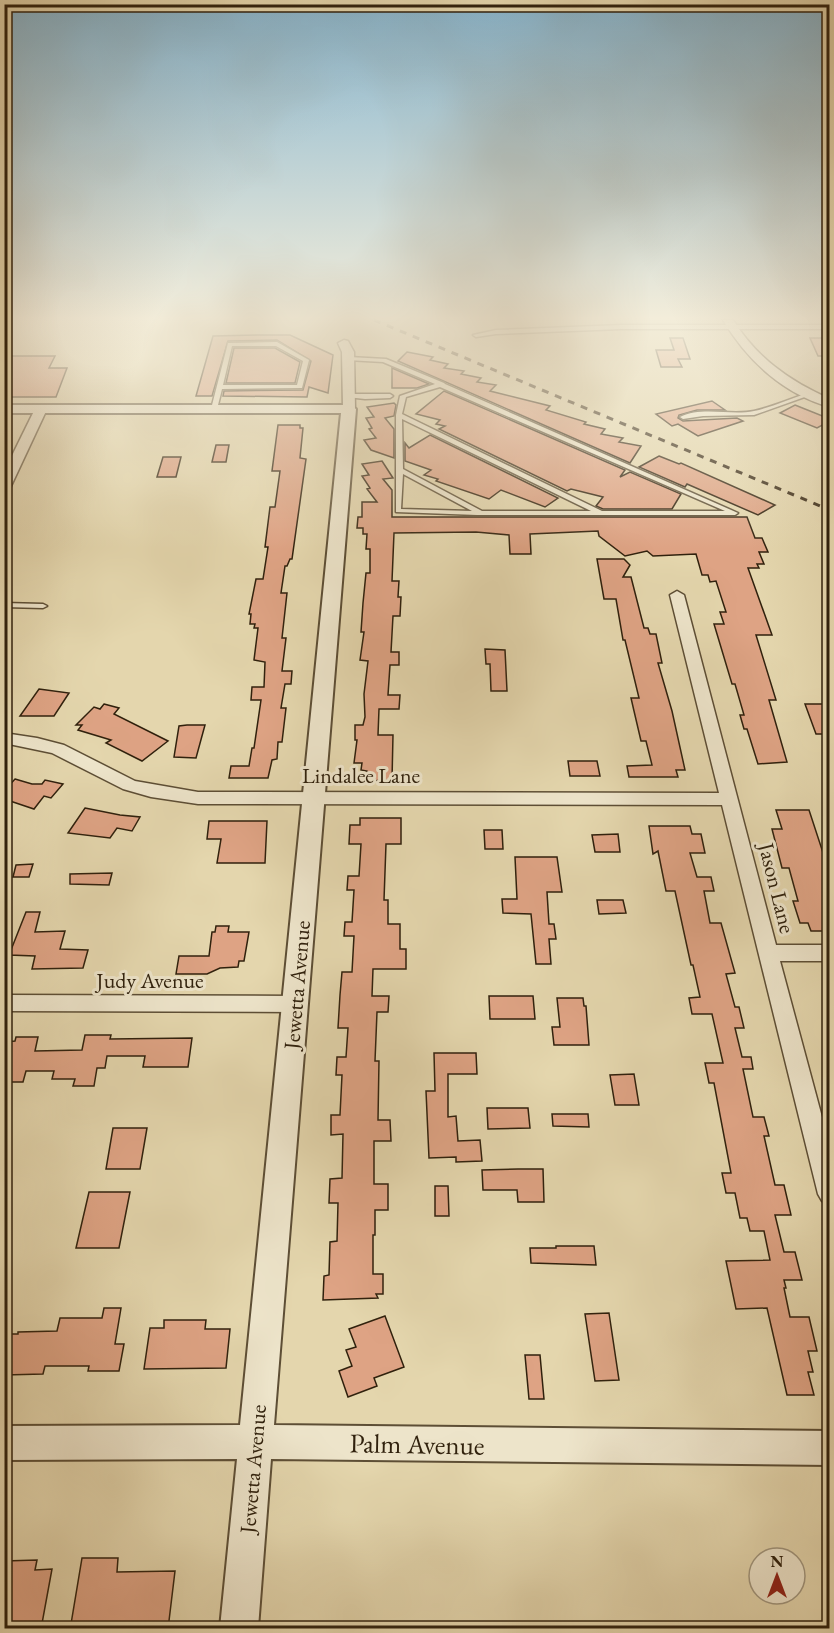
<svg xmlns="http://www.w3.org/2000/svg" width="834" height="1633" font-family="'EB Garamond',serif">
<rect width="100%" height="100%" fill="#e4d6ad"/>
<filter id="stains"><feTurbulence type="fractalNoise" baseFrequency=".00333" numOctaves="4"/><feColorMatrix values="0 0 0 0 .2 0 0 0 0 .09 0 0 0 0 .02 0 0 0 .5 -.17"/></filter>
<radialGradient id="worn" r=".72"><stop offset=".6" stop-color="#630" stop-opacity="0"/><stop offset="1" stop-color="#630" stop-opacity=".3"/></radialGradient>
<g fill="#dea384" stroke="#30210d" stroke-width="1.5">
<path d="M259 335H290L333 355 328 393 309 387 307 397 223 396 224 391 303 390 311 361 277 340 228 341 212 396H196L213 336Z"/>
<path d="M670 338H683L690 359H678L682 367H661L656 350H674Z"/>
<path d="M810 338H830V356H818Z"/>
<path d="M234 348H275L300 362 295 383H226Z"/>
<path d="M407 352 433 357 430 360 448 364 444 368 464 371 461 374 481 378 477 382 496 385 490 391 550 406 546 410 586 422 584 424 605 429 601 434 623 438 619 442 641 446 630 463 398 361Z"/>
<path d="M4 356H55L49 368H67L56 397H4Z"/>
<path d="M392 368 429 384 417 388H392Z"/>
<path d="M444 391 625 470 620 477 630 472 681 494 672 509H603L596 506 603 497 571 489 567 491 439 429 445 426 436 424 440 420 416 414Z"/>
<path d="M712 401 725 410H697L679 415 678 418 683 421 737 418 743 421 698 436 678 424 672 426 656 414Z"/>
<path d="M394 403 396 405 394 416 385 418 394 429V458L371 450 364 440 376 438 369 429 372 428 366 418 374 417 367 407Z"/>
<path d="M795 405 830 419V421L817 428 780 413Z"/>
<path d="M278 425H300V428H303L300 458 306 459 292 559H290L287 566H285L281 593H287L282 638H286L282 671H292L291 684H285L281 708H286L282 742H278L277 759 272 760 268 778H229L231 766H249L252 748H254L261 700H251L252 687H264L265 662 254 660 258 628H254L255 624H250L251 614H249L256 579H263L268 547H265L270 507H275L280 471H272Z"/>
<path d="M430 435 558 498 545 507 501 490 489 499 436 481 438 479 424 475 431 470 405 461V443L409 448Z"/>
<path d="M216 445H229L226 462H212Z"/>
<path d="M659 456 679 464 681 463 775 505 758 515 687 484 685 487 639 467Z"/>
<path d="M163 457H181L176 477H157Z"/>
<path d="M382 461 393 478 383 479 392 490V517H747L755 538H762L768 552H759L764 564H757L759 568H748L772 635H756L776 700H769L787 762 758 764 747 729H744L740 715H744L735 684H732L714 624H724L720 612H726L716 581 710 582 708 575H702L696 554 653 556 647 551 625 556 599 536 598 531 530 534 531 554H510L509 535 476 532 394 533 392 581H399L398 597H401L400 616H393L391 652H399V665H390L388 695H400L399 709H379L378 735H393L392 780 366 781 367 771 361 770 362 763H354L357 740H355V725H363L365 717 364 694 368 661 360 660 364 632H361L363 603 366 573H370V549H366L367 534H363V528H357L358 517H362V502H377L367 489 370 488 362 476 369 475 362 464Z"/>
<path d="M597 559H624L630 565 623 577H631L644 628H648L650 634H656L662 663H658L672 711 685 770H676L678 777H629L627 766 652 765 646 741H641L634 711 631 698H639L625 640H623L616 599H604Z"/>
<path d="M485 649 505 650 507 691H491L490 664H486Z"/>
<path d="M39 689 69 693 54 716H20Z"/>
<path d="M104 704 119 708 114 714 168 741 142 761 106 743 111 740 78 730 82 725H76L94 707 100 709Z"/>
<path d="M805 704H826L830 713V734H816Z"/>
<path d="M187 725H205L196 758 174 757 179 726Z"/>
<path d="M568 761H597L600 776H570Z"/>
<path d="M15 779 32 784H42L45 780 63 784 51 798 44 796 34 809 4 799V791Z"/>
<path d="M85 808 120 815 140 817 132 831 117 828 110 838 68 833Z"/>
<path d="M776 810H809L830 874V888H824L830 906V931H811L808 923H800L793 901H798L789 868H782L772 829H782Z"/>
<path d="M360 818H401V844H386L384 900H388V924H400V949H406V969H373L372 996H389L388 1012H377L375 1061H379L378 1120H390L391 1141H374V1184H388V1210H375V1235H373V1274H383V1294H376L378 1298 323 1300 324 1276 329 1275 330 1242 337 1241 338 1203H329L330 1179 342 1178 343 1134 331 1135V1115H340L342 1075H336L337 1057H346L348 1028H338L340 995 342 972H352L354 936H344L345 922H352L354 890H347L348 876H359L361 844H349L350 825H360Z"/>
<path d="M209 821H267L265 863H217L221 839H207Z"/>
<path d="M649 826H690L692 834H701L705 853H690L697 877H711L714 891H704L710 923H721L735 973 726 974 735 1007H739L744 1028H735L742 1057H751L753 1069H743L753 1117H764L769 1136H764L775 1185H784L791 1215H775L784 1252H795L802 1280H784L786 1288H784L790 1317H809L817 1351H808L813 1372H808L814 1395H787L767 1308 736 1309 726 1261 770 1260 764 1231H750L747 1218H740L735 1193H726L722 1173H731L714 1083H709L705 1063H723L712 1014H692L689 998 700 997 693 965H691L675 891H666L658 851 653 854Z"/>
<path d="M484 830H502L503 849H485Z"/>
<path d="M618 834 620 852H595L592 835Z"/>
<path d="M515 857H557L562 892H547L549 924H554L556 939H549L551 964H536L531 914 503 913 502 899H517Z"/>
<path d="M33 864 29 877H13L16 865Z"/>
<path d="M112 873 109 885 70 884V874Z"/>
<path d="M597 900H623L626 913 599 914Z"/>
<path d="M26 912H40L35 932 65 931 60 949 88 950 83 968 32 969 35 956 9 955Z"/>
<path d="M216 926H229L228 932H249L244 961H239L238 967 220 968 207 974H176L179 956H209L212 932H215Z"/>
<path d="M489 996H533L535 1019H490Z"/>
<path d="M557 998H583L584 1006H586L589 1045H554L552 1027H560Z"/>
<path d="M85 1035H111L110 1039 192 1038 188 1067H143L145 1056H107L105 1068H97L94 1086H73L75 1079H52L54 1071H26L23 1082H4V1042L15 1041 16 1037H38L35 1051 82 1050Z"/>
<path d="M434 1053H476L477 1074H448V1117L456 1116 458 1141 480 1140 482 1161 456 1162V1157L429 1158 426 1091H435Z"/>
<path d="M634 1074 639 1105H615L610 1075Z"/>
<path d="M487 1108H528L530 1128 488 1129Z"/>
<path d="M552 1114H588L589 1127 553 1126Z"/>
<path d="M113 1128H147L140 1169H106Z"/>
<path d="M518 1169H543L544 1202H518L517 1190H483L482 1170Z"/>
<path d="M435 1186H448L449 1216H435Z"/>
<path d="M89 1192H130L119 1248H76Z"/>
<path d="M556 1246H594L596 1265 531 1263 530 1248H556Z"/>
<path d="M104 1308H121L115 1344H124L119 1371H88L89 1366H45L43 1374 4 1375V1334H18V1332L57 1331 60 1318H102Z"/>
<path d="M609 1313 619 1380 595 1381 585 1314Z"/>
<path d="M385 1316 404 1367 374 1378 377 1386 348 1397 339 1371 352 1366 346 1350 356 1347 349 1329Z"/>
<path d="M164 1320H206L205 1329H230L226 1368 144 1369 150 1328H164Z"/>
<path d="M525 1355H540L544 1399H529Z"/>
<path d="M82 1558H118L117 1572 175 1571 168 1629H135L136 1622 71 1624Z"/>
<path d="M37 1560 35 1570 52 1569 41 1629H9L10 1618H4V1561Z"/>
</g>
<g fill="none" stroke-linecap="round" stroke-linejoin="round">
<defs>
<g id="service">
<path d="M621 325H830V329H621L496 334 476 337 473 335 496 330Z"/>
<path d="M277 342 309 360 302 388 222 389 217 409 212 410 211 409 228 343ZM232 346H276L303 361 297 385H223Z"/>
<path d="M349 357 386 359 444 383 445 384 738 513 735 515H477L396 512V415L400 396 435 384 383 362 347 360V358ZM440 387 725 511H602L402 414 406 397ZM402 419 591 511H482L403 469ZM403 474 472 511 401 509Z"/>
<path d="M808 393 813 394 754 415 703 416 683 419 680 417C702 406 731 416 754 411 772 407 790 399 808 393Z"/>
<path d="M349 394H390L393 396 390 398 365 399 347 397 346 396Z"/>
<path d="M4 603 43 604 47 606 43 608 4 607Z"/>
</g>
<g id="minor">
<path d="M723 320H733C757 358 789 381 830 399V407C783 394 747 360 723 320Z"/>
<path d="M344 340 348 341 354 352 355 409 349 413 343 409 342 352 338 343Z"/>
<path d="M41 405 47 409 11 486 4 490V472L35 409Z"/>
<path d="M677 591 684 595 776 945H830V961H780L830 1147V1204L822 1201 818 1194 722 805 198 804 151 797 123 789 52 753 4 743V733L37 738 64 745 135 781 198 792 719 793 670 595Z"/>
<path d="M4 995 295 996 302 998 305 1004 302 1010 295 1012 4 1011Z"/>
</g>
<path id="tertiary" d="M4 405H349L356 409 274 1425 830 1431V1465L271 1459 258 1628H220L237 1459 4 1460V1426L240 1425 341 413H4Z"/>
</defs>
<use href="#service" stroke="#5d4e35" stroke-width="3"/>
<use href="#minor" stroke="#5d4e35" stroke-width="3"/>
<use href="#tertiary" stroke="#5d4e35" stroke-width="4"/>
<use href="#service" fill="#ede4ca" fill-rule="evenodd"/>
<use href="#minor" fill="#ede4ca" fill-rule="evenodd"/>
<use href="#tertiary" fill="#ede4ca" fill-rule="evenodd"/>
<path stroke="#30210d" stroke-width="3" stroke-dasharray="7 7" stroke-linecap="butt" d="M374 320 830 510"/>
</g>
<linearGradient id="sky" x2="0" y2="1"><stop stop-color="#87b6d0"/><stop offset="0.58" stop-color="#f3edda"/><stop offset="1" stop-color="#f3edda" stop-opacity="0"/></linearGradient>
<rect width="834" height="549" fill="url(#sky)"/>
<g text-anchor="middle" dominant-baseline="central" stroke-width="6" stroke-linejoin="round" paint-order="stroke">
<g font-size="22" fill="#30210d" stroke="#ede4ca">
<text x="361" y="775">Lindalee Lane</text>
<text transform="translate(777 888) rotate(76)">Jason Lane</text>
<text x="150" y="980">Judy Avenue</text>
<text transform="translate(297 985) rotate(-85)">Jewetta Avenue</text>
<text transform="translate(253 1469) rotate(-85)">Jewetta Avenue</text>
</g>
<g font-size="27" fill="#30210d" stroke="#ede4ca">
<text transform="translate(417 1444) rotate(1)">Palm Avenue</text>
</g>
</g>
<rect width="834" height="1633" fill="none" stroke="#e4d6ad" stroke-width="24"/>
<rect x="6" y="6" width="822" height="1621" fill="none" stroke="#30210d" stroke-width="3"/>
<rect x="12" y="12" width="810" height="1609" fill="none" stroke="#30210d" stroke-width="1.5"/>
<g transform="translate(777 1576)"><circle r="28" fill="#ede4ca" stroke="#a1967e" stroke-width="1.5"/>
<path d="M0-4.5L10 22L0 15L-10 22Z" fill="#8f2418"/>
<text y="-9" font-size="16" font-weight="bold" text-anchor="middle" fill="#30210d">N</text>
</g>
<rect width="100%" height="100%" filter="url(#stains)"/>
<rect width="100%" height="100%" fill="url(#worn)"/>
</svg>
